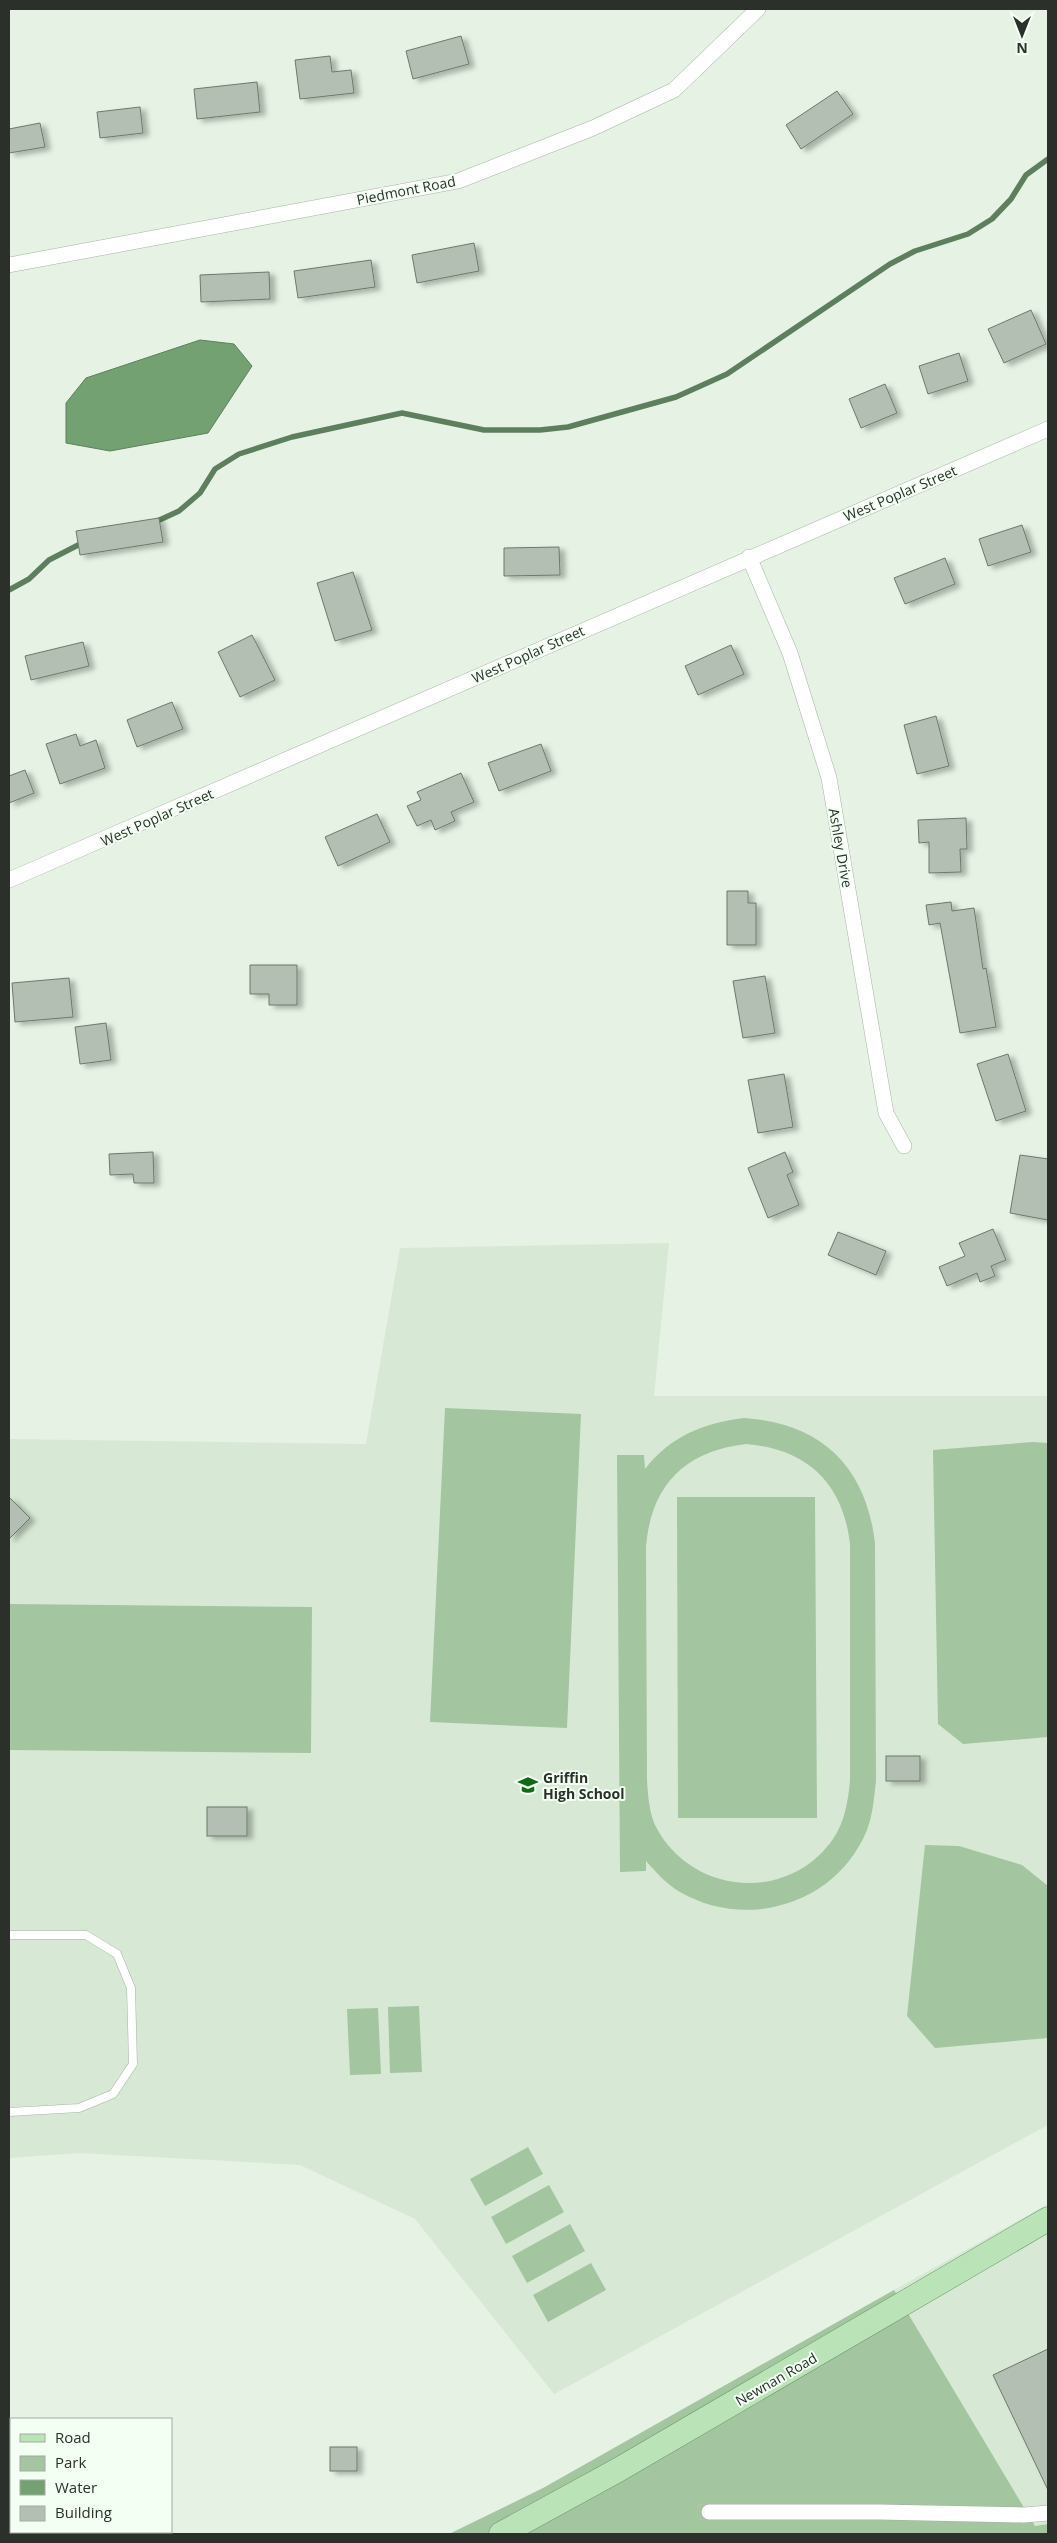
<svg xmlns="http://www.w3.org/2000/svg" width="1057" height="2543" font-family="'Open Sans',sans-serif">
<defs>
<filter id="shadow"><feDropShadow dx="5.5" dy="3" stdDeviation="2.5" flood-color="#0004"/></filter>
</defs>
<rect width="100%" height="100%" fill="#e5f2e4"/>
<g fill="#d7e9d5">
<path d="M669 1243 654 1396H1048V2125L554 2394 415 2219 300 2165 79 2153 9 2158V1439L366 1444 400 1248Z"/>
<path d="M1048 2204V2524L1035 2526 894 2290Z"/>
</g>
<g fill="#a3c5a0" fill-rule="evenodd">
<path d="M445 1408 581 1414 567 1728 430 1722Z"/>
<path d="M744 1418C821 1423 866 1466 875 1543L876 1781C874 1798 873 1814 867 1830 837 1904 747 1931 680 1892 666 1884 656 1872 646 1861V1871L620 1872 617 1455H644L645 1469C671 1436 703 1423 744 1418ZM746 1444C807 1449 843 1483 850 1544V1781C848 1801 845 1821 833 1839 788 1904 690 1895 655 1825 649 1811 648 1795 647 1780L646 1547C651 1485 685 1451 746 1444Z"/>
<path d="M1032 1442 1048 1443V1737L963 1744 938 1724 933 1450Z"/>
<path d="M677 1497H815L817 1818H678Z"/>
<path d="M9 1604 312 1607 311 1753 9 1750Z"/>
<path d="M925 1845 959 1846 1022 1865 1048 1886V2038L935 2048 907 2016Z"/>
<path d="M419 2006 422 2072 390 2073 388 2007Z"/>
<path d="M378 2008 381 2074 350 2075 347 2009Z"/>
<path d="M528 2147 543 2174 485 2206 470 2179Z"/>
<path d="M549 2185 564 2212 506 2244 491 2217Z"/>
<path d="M570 2224 585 2251 527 2283 512 2256Z"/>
<path d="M591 2263 606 2290 548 2322 533 2295Z"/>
<path d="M894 2290 1035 2526 1048 2524V2534H449L543 2488Z"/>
</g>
<path fill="#74a172" stroke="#5e7f5d" d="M200 340 234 344 252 366 208 433 110 451 66 443V403L86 378Z"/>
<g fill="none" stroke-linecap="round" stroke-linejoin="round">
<g stroke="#5e7f5d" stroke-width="5.5">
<path d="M153 523 179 511 200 493 215 469 239 454 292 437 402 413 484 430H540L568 427 676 397 727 374 890 264 915 251 968 234 992 219 1011 199 1026 175 1048 159"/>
<path d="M9 590 29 579 49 560 84 542"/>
</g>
</g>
<g fill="#b3bfb2" stroke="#6d796c" filter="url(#shadow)">
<path d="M461 36 469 64 413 79 406 51Z"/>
<path d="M330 56 332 72 351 70 354 93 300 99 295 60Z"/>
<path d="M257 82 260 112 197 119 194 89Z"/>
<path d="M837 91 853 114 801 149 786 125Z"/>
<path d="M140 107 143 133 100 138 97 112Z"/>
<path d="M40 123 45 147 9 153V129Z"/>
<path d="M474 243 479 271 417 283 412 255Z"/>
<path d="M371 260 375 287 298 298 294 271Z"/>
<path d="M269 272 270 299 201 302 200 275Z"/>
<path d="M1031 310 1046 344 1004 363 988 329Z"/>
<path d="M959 353 968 381 928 394 919 366Z"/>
<path d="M885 384 897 413 861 428 849 399Z"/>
<path d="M159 518 163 542 80 555 76 531Z"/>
<path d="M1022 525 1031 552 988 566 979 539Z"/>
<path d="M559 547 560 575 504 576V548Z"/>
<path d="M945 558 955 584 905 604 894 578Z"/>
<path d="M353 572 372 630 335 641 317 583Z"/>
<path d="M252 635 275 680 240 697 218 652Z"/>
<path d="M83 642 89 666 31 680 25 656Z"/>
<path d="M731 645 744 674 698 695 685 666Z"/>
<path d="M172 702 183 729 137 747 127 720Z"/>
<path d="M936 716 949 766 917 774 904 725Z"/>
<path d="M76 734 80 746 96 740 105 768 60 784 46 744Z"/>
<path d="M541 744 551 771 499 791 488 763Z"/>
<path d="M25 770 34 793 9 803V776Z"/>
<path d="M461 773 474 802 451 812 455 821 435 830 431 820 417 826 407 806 421 800 417 792Z"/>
<path d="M377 814 390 842 338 866 325 837Z"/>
<path d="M966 818 967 849H960L961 872 929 873V842L919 843 918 820Z"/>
<path d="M727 891H748V903H756V945H727Z"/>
<path d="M951 902 952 911 974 908 983 969 986 968 996 1027 960 1033 940 923 929 925 926 905Z"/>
<path d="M250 965H297V1005H269V994H250Z"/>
<path d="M765 976 775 1033 743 1038 733 981Z"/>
<path d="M69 978 73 1017 15 1022 12 983Z"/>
<path d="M106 1023 111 1060 80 1064 75 1027Z"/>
<path d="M1008 1054 1026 1111 996 1121 977 1064Z"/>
<path d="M784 1074 793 1127 758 1133 748 1080Z"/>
<path d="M153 1152 154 1183H134L133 1174 110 1175 109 1154Z"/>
<path d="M785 1152 793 1172 787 1175 799 1205 768 1218 748 1168Z"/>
<path d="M1020 1155 1048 1159V1220L1010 1213Z"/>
<path d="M993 1229 1006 1260 991 1266 995 1276 980 1282 977 1273 947 1286 939 1267 965 1256 959 1243Z"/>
<path d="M838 1232 886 1251 876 1275 828 1255Z"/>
<path d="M9 1497 30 1518 9 1539Z"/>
<rect x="886" y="1756" width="34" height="25"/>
<rect x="207" y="1807" width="40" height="29"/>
<path d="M1048 2349V2490L993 2375Z"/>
<rect x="330" y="2447" width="27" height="24"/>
</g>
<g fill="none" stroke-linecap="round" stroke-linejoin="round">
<defs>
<path id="service" d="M9 1935H86L117 1954 131 1988 133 2064 113 2094 79 2108 9 2112"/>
<g id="minor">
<path d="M9 265 458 181 593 128 674 90 758 9"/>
<path d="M749 557 790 653 829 778 886 1113 904 1146"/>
<path d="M9 880 1048 429"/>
<path d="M709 2512H879L1024 2515 1048 2513"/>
</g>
<path id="primary" d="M501 2534 618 2470 1048 2219"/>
</defs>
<use href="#service" stroke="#a7b3a6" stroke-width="9"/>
<use href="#minor" stroke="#a7b3a6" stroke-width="16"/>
<use href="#primary" stroke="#6b9968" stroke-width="25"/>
<use href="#service" stroke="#fff" stroke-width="8"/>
<use href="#minor" stroke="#fff" stroke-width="15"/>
<use href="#primary" stroke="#bbe3b8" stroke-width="24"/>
</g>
<defs>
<symbol id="school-bare" viewBox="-9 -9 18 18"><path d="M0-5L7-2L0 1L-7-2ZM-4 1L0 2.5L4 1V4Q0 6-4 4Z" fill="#0e6a13" stroke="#f4fff3" stroke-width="2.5" paint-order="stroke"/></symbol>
</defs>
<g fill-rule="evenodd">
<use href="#school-bare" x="514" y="1771" width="28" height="28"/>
</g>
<g text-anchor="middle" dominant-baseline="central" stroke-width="4" stroke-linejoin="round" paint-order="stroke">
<g font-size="14" fill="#2b302b" stroke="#f4fff3">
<text transform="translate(406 190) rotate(-11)">Piedmont Road</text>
<text transform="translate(900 493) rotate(-23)">West Poplar Street</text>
<text transform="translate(528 654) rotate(-24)">West Poplar Street</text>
<text transform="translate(157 817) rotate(-24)">West Poplar Street</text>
<text transform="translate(841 848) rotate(80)">Ashley Drive</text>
<text transform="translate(776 2379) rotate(-30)">Newnan Road</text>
</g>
<g font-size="14" font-weight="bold" fill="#2b302b" stroke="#f4fff3" text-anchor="start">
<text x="543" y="1777">Griffin<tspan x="543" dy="16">High School</tspan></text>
</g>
</g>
<rect width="1057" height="2543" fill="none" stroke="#2b302b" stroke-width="20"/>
<rect x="10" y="2418" width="162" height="115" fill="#f4fff3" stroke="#a4aca3"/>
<rect x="20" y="2434" width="25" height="8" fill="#bbe3b8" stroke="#a4aca3"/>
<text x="55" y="2443" font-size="15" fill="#2b302b">Road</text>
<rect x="20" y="2456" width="25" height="15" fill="#a3c5a0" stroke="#a4aca3"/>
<text x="55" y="2468" font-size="15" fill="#2b302b">Park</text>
<rect x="20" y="2480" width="25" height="15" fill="#74a172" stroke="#a4aca3"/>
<text x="55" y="2493" font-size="15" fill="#2b302b">Water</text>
<rect x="20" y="2506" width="25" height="15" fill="#b3bfb2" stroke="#a4aca3"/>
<text x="55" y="2518" font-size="15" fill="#2b302b">Building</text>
<g transform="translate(1022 35) rotate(180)" stroke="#f4fff3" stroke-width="4" paint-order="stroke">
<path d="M0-4L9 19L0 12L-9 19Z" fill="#2b302b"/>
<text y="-8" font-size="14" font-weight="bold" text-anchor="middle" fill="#2b302b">N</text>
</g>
</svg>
